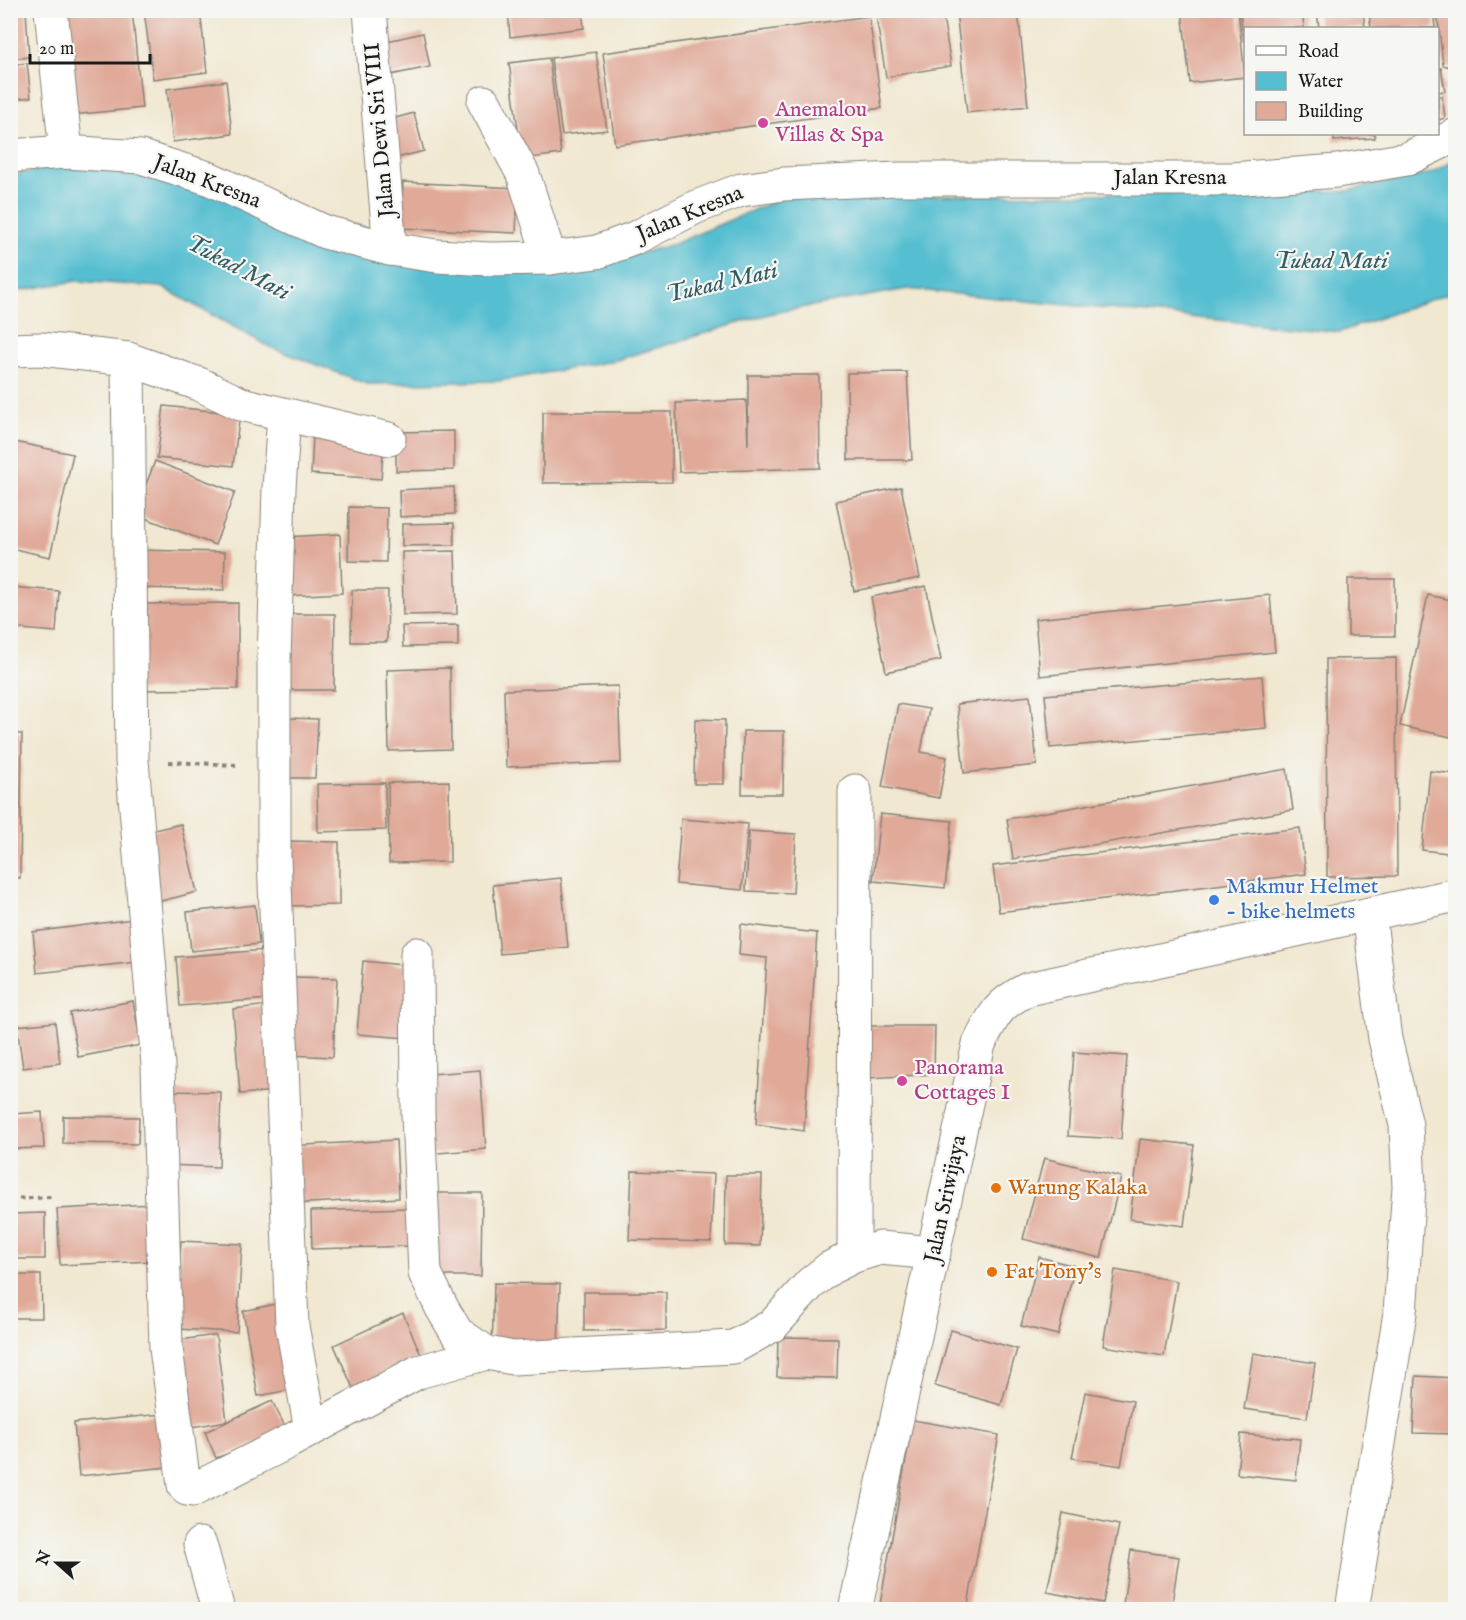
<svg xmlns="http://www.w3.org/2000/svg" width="1466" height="1620" font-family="'IM FELL English',serif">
<rect width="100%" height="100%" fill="#f6f6f2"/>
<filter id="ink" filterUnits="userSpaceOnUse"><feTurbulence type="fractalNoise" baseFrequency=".0167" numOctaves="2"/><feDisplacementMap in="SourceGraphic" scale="12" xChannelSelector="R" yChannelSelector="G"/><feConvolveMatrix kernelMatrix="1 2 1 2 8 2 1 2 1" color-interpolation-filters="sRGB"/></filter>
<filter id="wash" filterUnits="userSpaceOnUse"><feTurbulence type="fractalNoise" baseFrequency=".008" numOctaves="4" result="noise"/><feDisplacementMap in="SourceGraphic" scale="24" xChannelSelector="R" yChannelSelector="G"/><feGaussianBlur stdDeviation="1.35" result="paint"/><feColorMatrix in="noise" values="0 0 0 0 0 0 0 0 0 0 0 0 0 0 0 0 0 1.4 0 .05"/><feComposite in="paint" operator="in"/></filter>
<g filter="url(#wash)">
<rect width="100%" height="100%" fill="#f1e8d2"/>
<path fill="#54bed0" stroke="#386d76" stroke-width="1.5" d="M1455 159V291L1340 332 907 289 772 313 613 361 499 381 367 384 270 347 162 287 76 281 11 292V175L54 167 145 170 249 203 573 271 674 244 784 197 1346 191 1432 173Z"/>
<g id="blocks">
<g fill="#e0a998">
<path d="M10 10H26L29 57 10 59Z"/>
<path d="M60 10H132L142 108 71 115Z"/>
<path d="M144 10H200L207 72 153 79Z"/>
<path d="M508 10H582L584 28 510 37Z"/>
<path d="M875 10H942L951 66 886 77Z"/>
<path d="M956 10H1018L1028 106 967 113Z"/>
<path d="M1182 10H1238L1245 77 1190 83Z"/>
<path d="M1240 10H1302L1304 28H1246L1244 42Z"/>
<path d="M1317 10H1363L1365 28H1319Z"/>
<path d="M1390 10H1433L1435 28H1371L1369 13Z"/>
<path d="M1437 10H1456V69L1443 65Z"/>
<path d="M869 16 882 108 615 145 603 53Z"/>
<path d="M423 33 430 67 390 75 383 42Z"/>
<path d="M596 52 607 130 562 135 551 58Z"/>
<path d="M549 58 561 154 522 159 509 63Z"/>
<path d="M27 63 31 97 10 100V65Z"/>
<path d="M1441 68 1445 91 1438 92V69Z"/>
<path d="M226 81 232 134 173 142 167 89Z"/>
<path d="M1438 96H1442L1445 118 1438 120Z"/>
<path d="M414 113 424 151 393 159 384 121Z"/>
<path d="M1334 134H1375V138L1334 141Z"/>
<path d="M403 182 518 188 516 233 401 228Z"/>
<path d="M907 372 912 460H848L847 373Z"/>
<path d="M748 375H819L820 468 679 472 676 403 746 400 748 445Z"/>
<path d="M164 406 240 414 233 466 157 458Z"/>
<path d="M543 412H672V482L543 483Z"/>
<path d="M454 431V470L396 471V432Z"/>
<path d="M313 436 384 441 381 479 311 474Z"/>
<path d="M10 441 73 454 50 557 10 548Z"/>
<path d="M155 461 235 492 215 545 135 514Z"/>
<path d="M454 487 455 514 400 517 399 490Z"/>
<path d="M901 487 920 578 854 591 836 501Z"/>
<path d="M349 507 387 508 386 562 348 561Z"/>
<path d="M454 523V545L402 546V524Z"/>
<path d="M340 534 342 593 287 596 284 537Z"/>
<path d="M138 550 225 552 224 590 137 588Z"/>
<path d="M455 551 457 614 403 615 402 552Z"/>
<rect x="1348" y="579" width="47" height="57"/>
<path d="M926 586 941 660 886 672 871 597Z"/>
<path d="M10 587 59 591 56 632 10 628Z"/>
<path d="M352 590H388L387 642H351Z"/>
<path d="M1270 595 1275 652 1040 676 1035 619Z"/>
<path d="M1428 595 1456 601V738L1400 726Z"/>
<path d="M238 603V689L138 690 137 604Z"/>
<path d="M285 614H335L334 690H284Z"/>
<path d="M458 625V646L403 647 402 626Z"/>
<path d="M1396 658 1397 876 1327 877 1326 659Z"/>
<path d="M450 668 451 749 389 751 387 670Z"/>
<path d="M1262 676 1266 728 1050 748 1045 695Z"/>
<path d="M618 686 621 763 506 767 504 690Z"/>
<path d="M1030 696 1037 765 964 773 957 704Z"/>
<path d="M898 704 929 709 921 752 947 757 939 798 882 787Z"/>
<path d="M287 718 318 719 315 778H285Z"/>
<path d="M695 719 725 720 724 784H694Z"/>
<path d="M743 731H784L783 794H742Z"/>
<path d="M10 734H22L20 878H10Z"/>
<path d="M1287 769 1293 810 1013 859 1007 819Z"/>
<path d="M1430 771 1456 774V854L1422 850Z"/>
<path d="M449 781 450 862 389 863 388 783Z"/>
<path d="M385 783 386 830 318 832 317 784Z"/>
<path d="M880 814 952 821 945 888 873 881Z"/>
<path d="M681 819 748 824 742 890 676 884Z"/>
<path d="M181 824 197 892 161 901 145 832Z"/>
<path d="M1300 828 1306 874 999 912 993 866Z"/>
<path d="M749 831 796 834 793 893 746 891Z"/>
<path d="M284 841 339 842V905L284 906Z"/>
<path d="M561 878 568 947 500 954 493 885Z"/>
<path d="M255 905 259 944 191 951 187 912Z"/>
<path d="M133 919 137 962 37 973 33 932Z"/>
<path d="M741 924 817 933 804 1131 756 1124 767 958 739 955Z"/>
<path d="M266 950 269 999 180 1006 176 957Z"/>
<path d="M363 961 412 966 406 1038 357 1034Z"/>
<path d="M292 977 337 978 333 1057 288 1055Z"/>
<path d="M133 1001 141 1045 78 1057 70 1013Z"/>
<path d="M269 1005 277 1091 240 1094 233 1009Z"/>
<path d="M55 1022 60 1063 23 1068 17 1026Z"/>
<path d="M867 1026H935L934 1074 869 1078Z"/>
<path d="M1074 1052 1127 1056 1121 1139 1068 1136Z"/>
<path d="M480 1070 486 1149 426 1154 420 1075Z"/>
<path d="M168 1091 221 1092 219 1167 165 1165Z"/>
<path d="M42 1112 44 1148 10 1149V1114Z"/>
<path d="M63 1116 139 1117 138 1144 63 1143Z"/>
<path d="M1140 1139 1194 1145 1184 1226 1130 1219Z"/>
<path d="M396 1140 399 1198 291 1204 287 1146Z"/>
<path d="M1044 1158 1121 1177 1101 1258 1023 1239Z"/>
<path d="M632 1171 714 1174 711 1242 629 1240Z"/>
<path d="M726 1175H762L760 1246 725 1245Z"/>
<path d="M432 1193H482L481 1276H432Z"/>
<path d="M153 1204 154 1261 60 1265 57 1209Z"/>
<path d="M410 1208 411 1246 312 1249 311 1211Z"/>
<path d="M45 1213V1259H10V1214Z"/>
<path d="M181 1241 242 1244 237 1332 176 1329Z"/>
<path d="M1039 1257 1075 1266 1058 1335 1021 1326Z"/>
<path d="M1115 1270 1177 1281 1164 1356 1103 1346Z"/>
<path d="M10 1275H41L42 1318H10Z"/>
<path d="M494 1283 560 1284 558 1352 492 1350Z"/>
<path d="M584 1292H666V1330L584 1331Z"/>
<path d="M280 1303 295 1389 258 1396 243 1311Z"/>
<path d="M403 1313 422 1357 353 1388 334 1345Z"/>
<path d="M951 1330 1017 1349 1001 1405 935 1386Z"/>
<path d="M216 1335 227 1421 192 1427 180 1340Z"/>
<path d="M778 1337 838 1338 837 1378 777 1377Z"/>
<path d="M1253 1353 1315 1363 1307 1418 1244 1409Z"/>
<path d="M1416 1376 1456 1378V1434L1413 1433Z"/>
<path d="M1085 1392 1133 1401 1121 1466 1072 1458Z"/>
<path d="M272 1401 288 1432 216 1458 205 1432Z"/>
<path d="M162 1414 168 1467 79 1476 74 1423Z"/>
<path d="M913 1420 999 1435 967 1610H879Z"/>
<path d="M1241 1434 1300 1439 1296 1480 1237 1474Z"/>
<path d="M1063 1513 1119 1525 1103 1603 1047 1592Z"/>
<path d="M1131 1550 1179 1557 1171 1610 1123 1604Z"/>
</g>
</g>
</g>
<g filter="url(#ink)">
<use href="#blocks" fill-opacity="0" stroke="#868277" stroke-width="1.5"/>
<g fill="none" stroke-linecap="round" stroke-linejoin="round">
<defs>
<g id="minor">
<path d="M51 10 66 152"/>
<path d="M370 10 390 249"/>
<path d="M484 102 523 174 550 258"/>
<path d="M10 156 66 152 141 157 208 178 325 232 390 249 437 256 489 259 550 258 597 252 635 238 696 207 741 190 784 184 898 179H1232L1337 171 1407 159 1456 135"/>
<path d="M10 350 41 349 128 359 132 761 158 1065 166 1348 184 1485 187 1489 193 1490 290 1441 418 1372 487 1353"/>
<path d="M128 359 199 384 241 404 389 439"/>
<path d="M284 415 279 488 274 661V857L292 1326 311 1429"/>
<path d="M417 954 418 1114 425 1273 442 1308 457 1333 487 1353 513 1358 734 1347 773 1325 810 1284 830 1268 854 1256 880 1248 934 1253"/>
<path d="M854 1256 855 791"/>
<path d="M200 1544 218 1610"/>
<path d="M855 1610 979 1044C994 1014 998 1004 1028 989L1456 895"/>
<path d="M1352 1610 1400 1313 1409 1187 1406 1125 1385 1039 1369 914"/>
</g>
</defs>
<use href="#minor" stroke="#868277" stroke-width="35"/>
<g stroke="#868277" stroke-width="4" stroke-dasharray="4.5 4.5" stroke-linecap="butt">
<path d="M169 762 236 765"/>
<path d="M10 1199 53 1197"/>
</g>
<use href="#minor" stroke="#fff" stroke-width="33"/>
</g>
</g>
<g fill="#d1479c" stroke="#f6f6f2" stroke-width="2">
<circle cx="763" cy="123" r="6"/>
<circle cx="902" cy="1081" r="6"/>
</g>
<circle fill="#3f7fe0" stroke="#f6f6f2" stroke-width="2" cx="1214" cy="900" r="6"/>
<g fill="#e8710a" stroke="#f6f6f2" stroke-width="2">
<circle cx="996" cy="1188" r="6"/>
<circle cx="992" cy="1272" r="6"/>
</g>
<g text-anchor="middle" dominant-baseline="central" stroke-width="4.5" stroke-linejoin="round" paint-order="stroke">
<g font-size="22" fill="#b23c85" stroke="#f6f6f2" text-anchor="start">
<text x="775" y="110">Anemalou<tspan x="775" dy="25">Villas &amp; Spa</tspan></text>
<text x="914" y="1068">Panorama<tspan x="914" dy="25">Cottages I</tspan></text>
</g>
<g font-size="22" fill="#1c1c1c" stroke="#f6f6f2">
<text transform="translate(380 130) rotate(-95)">Jalan Dewi Sri VIII</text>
<text x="1170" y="178">Jalan Kresna</text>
<text transform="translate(207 182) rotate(21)">Jalan Kresna</text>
<text transform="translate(690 214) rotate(-23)">Jalan Kresna</text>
<text transform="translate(946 1199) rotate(-78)">Jalan Sriwijaya</text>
</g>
<g font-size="22" fill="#366cbe" stroke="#f6f6f2" text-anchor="start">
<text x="1226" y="887">Makmur Helmet<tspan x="1226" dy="25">- bike helmets</tspan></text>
</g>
<g font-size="22" fill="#c56008" stroke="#f6f6f2" text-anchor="start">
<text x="1008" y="1188">Warung Kalaka</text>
<text x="1004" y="1272">Fat Tony's</text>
</g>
<g font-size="24" font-style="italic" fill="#325d64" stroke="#f6f6f2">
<text x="1331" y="261">Tukad Mati</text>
<text transform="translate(238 268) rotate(28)">Tukad Mati</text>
<text transform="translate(722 283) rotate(-13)">Tukad Mati</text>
</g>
</g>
<rect width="1466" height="1620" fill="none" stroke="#f6f6f2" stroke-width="36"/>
<rect x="1244" y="27" width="195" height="108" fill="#f6f6f2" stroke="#9f9f9c" stroke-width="1.5"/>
<rect x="1256" y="46" width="30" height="9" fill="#ffffff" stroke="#9f9f9c" stroke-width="1.5"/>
<text x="1298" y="57" font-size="18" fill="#1c1c1c">Road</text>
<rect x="1256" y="72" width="30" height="18" fill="#54bed0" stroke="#9f9f9c" stroke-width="1.5"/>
<text x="1298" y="87" font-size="18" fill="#1c1c1c">Water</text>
<rect x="1256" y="102" width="30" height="18" fill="#e0a998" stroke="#9f9f9c" stroke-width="1.5"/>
<text x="1298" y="117" font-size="18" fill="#1c1c1c">Building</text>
<g transform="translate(57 1563) rotate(291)" stroke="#f6f6f2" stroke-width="4.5" paint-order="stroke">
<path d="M0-4.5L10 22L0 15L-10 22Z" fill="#1c1c1c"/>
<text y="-9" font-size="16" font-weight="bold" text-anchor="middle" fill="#1c1c1c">N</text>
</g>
<path d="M30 54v9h120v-9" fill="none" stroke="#1c1c1c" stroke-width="3"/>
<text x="39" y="54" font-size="18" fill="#1c1c1c" stroke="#f6f6f2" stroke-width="4.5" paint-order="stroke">20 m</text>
</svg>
